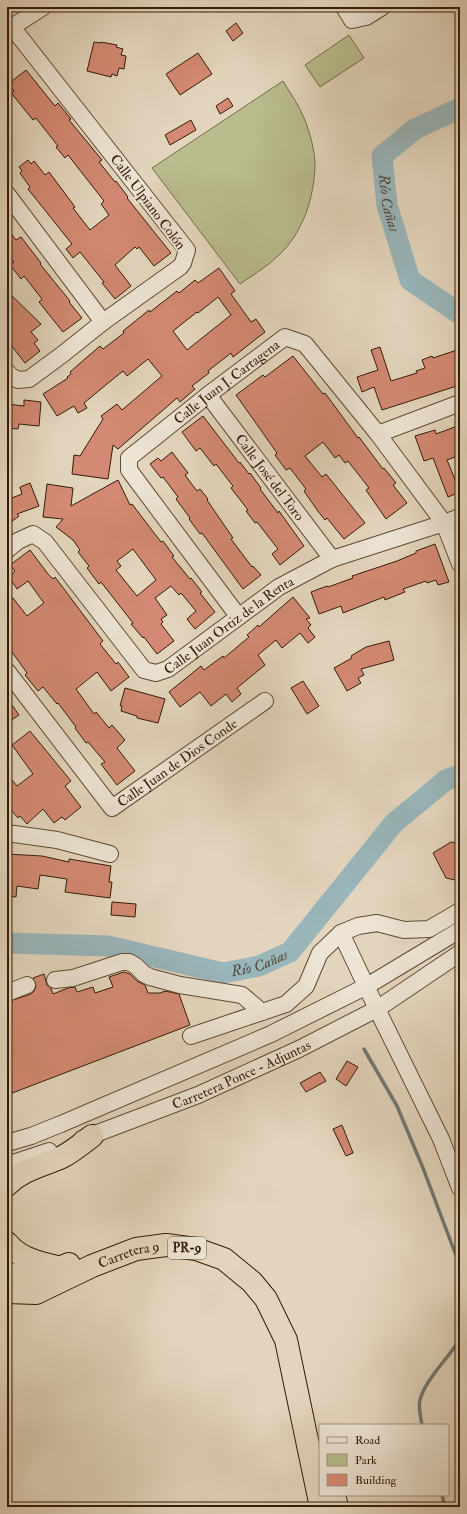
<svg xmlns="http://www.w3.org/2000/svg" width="467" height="1514" font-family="'IM FELL Double Pica',serif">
<rect width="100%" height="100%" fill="#e3d5bd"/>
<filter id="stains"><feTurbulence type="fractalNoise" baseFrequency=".005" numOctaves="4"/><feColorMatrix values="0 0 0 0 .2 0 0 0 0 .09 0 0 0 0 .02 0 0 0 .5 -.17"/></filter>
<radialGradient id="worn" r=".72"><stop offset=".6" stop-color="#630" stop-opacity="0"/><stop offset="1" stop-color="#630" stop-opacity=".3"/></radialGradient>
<g fill="#b9bc8d" stroke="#776c4a">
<path d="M349 35 364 58 320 87 305 65Z"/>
<path d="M283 81C290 93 299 105 304 118 310 133 315 150 315 166 314 197 303 233 279 255 268 266 253 275 240 284L152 168Z"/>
</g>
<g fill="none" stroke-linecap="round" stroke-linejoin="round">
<g stroke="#717873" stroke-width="3.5">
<path d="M364 1049 397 1106 423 1168 460 1266"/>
<path d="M422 1425C421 1418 418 1407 420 1400 426 1378 448 1359 460 1339"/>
<path d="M442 1495 445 1507"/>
</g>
<g stroke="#99b6bb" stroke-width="21">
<path id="s1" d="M460 108 415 129 382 156 387 205 410 280 460 314"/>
<path id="s2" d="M7 943 108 946 223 973 259 966 290 952 394 823 446 780 460 775"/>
</g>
</g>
<g fill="#d38973" stroke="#351b06" fill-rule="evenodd">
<path d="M236 23 243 33 233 41 226 31Z"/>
<path d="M94 42 101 43V42L117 45 116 47 123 49 121 55 126 56 124 69 119 68 117 76 112 74 111 77 87 71Z"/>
<path d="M198 53 212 74 180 95 166 74Z"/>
<path d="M26 70 55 106 58 103 71 119 69 120 102 160 99 162 115 182 116 181 128 197 127 198 171 253 154 266 139 247 137 249 135 247 115 265 131 286 115 299 102 283 104 282 80 252 73 258 66 249 72 244 28 189 30 187 20 173 22 171 19 167 28 160 31 164 34 161 45 175 49 172 75 207 73 208 90 230 109 215 101 204 104 201 68 155 65 158 56 147 58 146 36 118 33 120 12 94 14 91 8 84Z"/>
<path d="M228 98 233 106 220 114 216 106Z"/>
<path d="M191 120 196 130 170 145 165 135Z"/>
<path d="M7 228 16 240 21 237 41 263 40 264 70 301 69 302 82 318 63 332 39 302 42 299 24 276 21 279 10 265 14 262 7 253Z"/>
<path d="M219 268 235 291 231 294 251 322 256 319 265 332 233 357 231 353 208 371 209 373 192 386 195 389 180 402 177 398 118 449 113 445 108 479 72 474 74 455 80 456 103 419 101 416 117 404 122 410 162 376 148 359 127 376 123 371 107 384 84 403 87 408 78 413 74 406 57 416 43 394 68 378 67 377 71 374 70 372 86 358 100 346 103 349 124 333 123 331 149 310 150 312 177 291 179 293 195 280 198 283ZM218 297 231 315 187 350 173 331 197 312 198 313Z"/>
<path d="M7 291 41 324 31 332 38 340 34 343 40 351 25 363 7 340Z"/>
<path d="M380 347 391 381 417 373 416 371 425 368 422 360 432 356 433 358 460 349V385L382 410 374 387 362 392 357 377 378 370 371 350Z"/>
<path d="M293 356 323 394 325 393 358 438 359 437 383 469 384 468 396 483 393 485 407 503 386 519 366 490 369 488 348 461 345 463 339 455 335 458 323 442 305 456 322 477 326 474 365 523 344 539 327 518 325 520 317 510 304 491 306 489 290 468 286 470 275 455 277 453 236 395 263 375 265 377Z"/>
<path d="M24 400 41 402 39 426 19 424 18 429 7 428V404L24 406Z"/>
<path d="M203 416 239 463 240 462 249 474 250 473 261 488 260 489 278 513 279 511 304 546 280 565 272 554 278 549 257 522 255 523 246 511 248 510 231 488 233 486 216 464 214 466 200 448 196 451 182 432Z"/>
<path d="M460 425V455L447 460 460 492 448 497 433 458 424 461 415 436 435 430 436 434Z"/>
<path d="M172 452 188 473 185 475 197 491 200 489 208 499 207 500 233 538 231 539 252 567 253 566 261 575 243 589 202 533 200 534 189 519 190 518 176 499 178 497 163 477 161 478 150 464 158 458 161 461Z"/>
<path d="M118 480 130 505 132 504 161 542 163 541 174 556 172 557 190 579 191 578 198 587 202 592 200 593 215 612 195 629 187 619 196 611 181 593 179 595 171 586 155 598 167 615 161 619 163 622 161 624 174 641 157 654 144 637 143 638 131 624 133 623 101 582 99 584 87 568 89 566 78 552 80 550 73 540 56 527 63 519 43 517 47 484 73 488 71 506ZM133 549 156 580 137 596 116 570 121 566 117 561Z"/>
<path d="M30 483 39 506 17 514 19 516 7 525V500L22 494 20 487Z"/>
<path d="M435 544 449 582 438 585 436 580 427 583 426 581 403 589 405 592 385 600 384 597 343 613 341 606 319 614 311 592 327 586 328 587 353 578 352 576 397 561 416 553V551Z"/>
<path d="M30 550 48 574 53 579 55 577 103 641 100 644 116 664 118 662 129 677 111 691 97 672 76 689 94 714 96 712 109 728 112 725 125 740 117 748 135 771 117 785 101 764 105 762 88 742 86 743 75 728 76 727 58 703 57 704 43 687 38 691 25 675 27 673 7 645V603L13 598 27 616 44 603 28 581 17 589 9 577 15 571 10 565Z"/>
<path d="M293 597 310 618 306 619 311 625 308 628 315 637 308 643 300 633 282 648 276 640 258 655 265 665 237 688 241 694 232 702 226 694 211 706 200 692 180 707 169 692 201 666 204 670 223 656 224 658 249 637 247 635 258 625 259 627Z"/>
<path d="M389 641 394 660 361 669 364 675 358 678 361 683 347 691 334 668 352 658 351 656 366 647Z"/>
<path d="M303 681 319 706 307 714 291 688Z"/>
<path d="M125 688 165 699 158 723 137 718V716L121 711 122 706H120Z"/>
<path d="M7 698 19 715 7 723Z"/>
<path d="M30 731 71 781 65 786 81 807 65 820 62 817 54 823 43 809 27 824 20 816 18 818 7 805V774L17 786 33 774 12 745Z"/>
<path d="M451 842 460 844V881L446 878 433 853Z"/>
<path d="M7 854 42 856 69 862V859L111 866 109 882H112L110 898 65 892 67 879 40 875 38 889 17 886 16 897 7 896Z"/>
<path d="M112 902 136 904 135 917 111 915Z"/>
<path d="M124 972 130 974 137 981 145 985 148 993H160L165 991 179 994 190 1025 7 1095V1002L31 994 34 991 36 986 33 978 44 974 47 985 51 988 53 994 68 988 75 987 77 992 93 987 95 993 113 987 109 977Z"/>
<path d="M347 1061 358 1067 346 1086 336 1079Z"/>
<path d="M320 1072 326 1081 306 1092 300 1083Z"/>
<path d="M342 1125 353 1153 346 1156 333 1129Z"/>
</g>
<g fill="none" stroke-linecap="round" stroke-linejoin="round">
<defs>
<g id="minor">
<path d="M344 7 352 20 366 17 382 7"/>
<path d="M7 33 12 27 43 7"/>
<path d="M7 194 103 322"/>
<path d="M7 372 11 376 18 380 29 379 63 354 103 322 180 267 183 263 187 250 12 27"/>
<path id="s3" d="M208 395 332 559"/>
<path d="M378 434 460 403"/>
<path id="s4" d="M7 550 18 541 33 534 45 542 144 670 156 673 168 669 279 587 332 559 444 523 460 517"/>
<path id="s5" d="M238 616 129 470V458L208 395 285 337 305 344 378 434 444 523 460 564"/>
<path id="s6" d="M7 671 112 808 265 701"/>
<path d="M7 833 57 840 110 854"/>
<path d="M341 933 377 1009 441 1139 460 1188"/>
<path d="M55 980 73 978 122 962H129L136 966 144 974 150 977 180 985 242 995 262 1012"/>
<path d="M7 993 27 985"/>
<path d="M191 1036 286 1004 306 986 320 953 341 933 358 926 377 923 404 930 429 929 460 911"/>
<path id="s7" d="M82 1139 198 1095 299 1049 377 1009 460 953"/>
<path d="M7 1143 31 1136 61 1124 271 1034 367 986 460 930"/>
<path d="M7 1165 49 1151"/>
</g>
<g id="highway">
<path d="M7 1185C23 1169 42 1166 62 1157 72 1152 83 1143 92 1136"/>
<path d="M7 1243C20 1259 38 1262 57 1267"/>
<path d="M7 1274C29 1277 49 1273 69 1264"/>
<path id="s8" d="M7 1292 36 1293 92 1266 136 1249 166 1245 196 1249 224 1259 252 1282 266 1299 286 1340 321 1507"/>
<path d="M334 1495 337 1507"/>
</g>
</defs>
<use href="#minor" stroke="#604a34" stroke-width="18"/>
<use href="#highway" stroke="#351b06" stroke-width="24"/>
<use href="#minor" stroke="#ede4d4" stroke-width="16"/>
<use href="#highway" stroke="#e3d5bd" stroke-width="22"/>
</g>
<g text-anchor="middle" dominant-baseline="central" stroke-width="4" stroke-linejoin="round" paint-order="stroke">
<rect fill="#ede4d4" stroke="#6c5744" stroke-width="1" x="168" y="1237" width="38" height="22" rx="3"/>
<g font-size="13" font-weight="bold" fill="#351b06">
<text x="187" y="1248">PR-9</text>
</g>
<g font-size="14" fill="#351b06" stroke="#ede4d4">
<text transform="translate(148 202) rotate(53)">Calle Ulpiano Colón</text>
<text stroke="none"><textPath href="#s5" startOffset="318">Calle Juan J. Cartagena</textPath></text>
<text stroke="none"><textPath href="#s3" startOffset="103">Calle José del Toro</textPath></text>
<text stroke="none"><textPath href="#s4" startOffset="307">Calle Juan Ortiz de la Renta</textPath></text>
<text stroke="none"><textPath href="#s6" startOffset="252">Calle Juan de Dios Conde</textPath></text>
<text stroke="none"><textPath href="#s7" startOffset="172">Carretera Ponce - Adjuntas</textPath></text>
<text stroke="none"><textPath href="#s8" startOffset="130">Carretera 9</textPath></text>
</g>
<g font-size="15" font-style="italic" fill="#534a3c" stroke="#ede4d4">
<text stroke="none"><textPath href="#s1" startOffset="140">Río Cañas</textPath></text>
<text stroke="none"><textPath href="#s2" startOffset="257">Río Cañas</textPath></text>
</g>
</g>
<rect width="467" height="1514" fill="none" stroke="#e3d5bd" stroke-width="24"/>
<rect x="8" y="8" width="451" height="1498" fill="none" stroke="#351b06" stroke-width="2"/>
<rect x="12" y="12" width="443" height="1490" fill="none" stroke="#351b06"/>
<rect x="319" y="1424" width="130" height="72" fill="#ede4d4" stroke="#a39482"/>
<rect x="327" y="1437" width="20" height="6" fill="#ede4d4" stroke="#a39482"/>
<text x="355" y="1444" font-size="12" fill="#351b06">Road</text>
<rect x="327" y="1454" width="20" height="12" fill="#b9bc8d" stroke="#a39482"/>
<text x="355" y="1464" font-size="12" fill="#351b06">Park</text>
<rect x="327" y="1474" width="20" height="12" fill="#d38973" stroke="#a39482"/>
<text x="355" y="1484" font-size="12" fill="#351b06">Building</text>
<rect width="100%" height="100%" filter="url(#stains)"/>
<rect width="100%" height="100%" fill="url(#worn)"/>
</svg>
